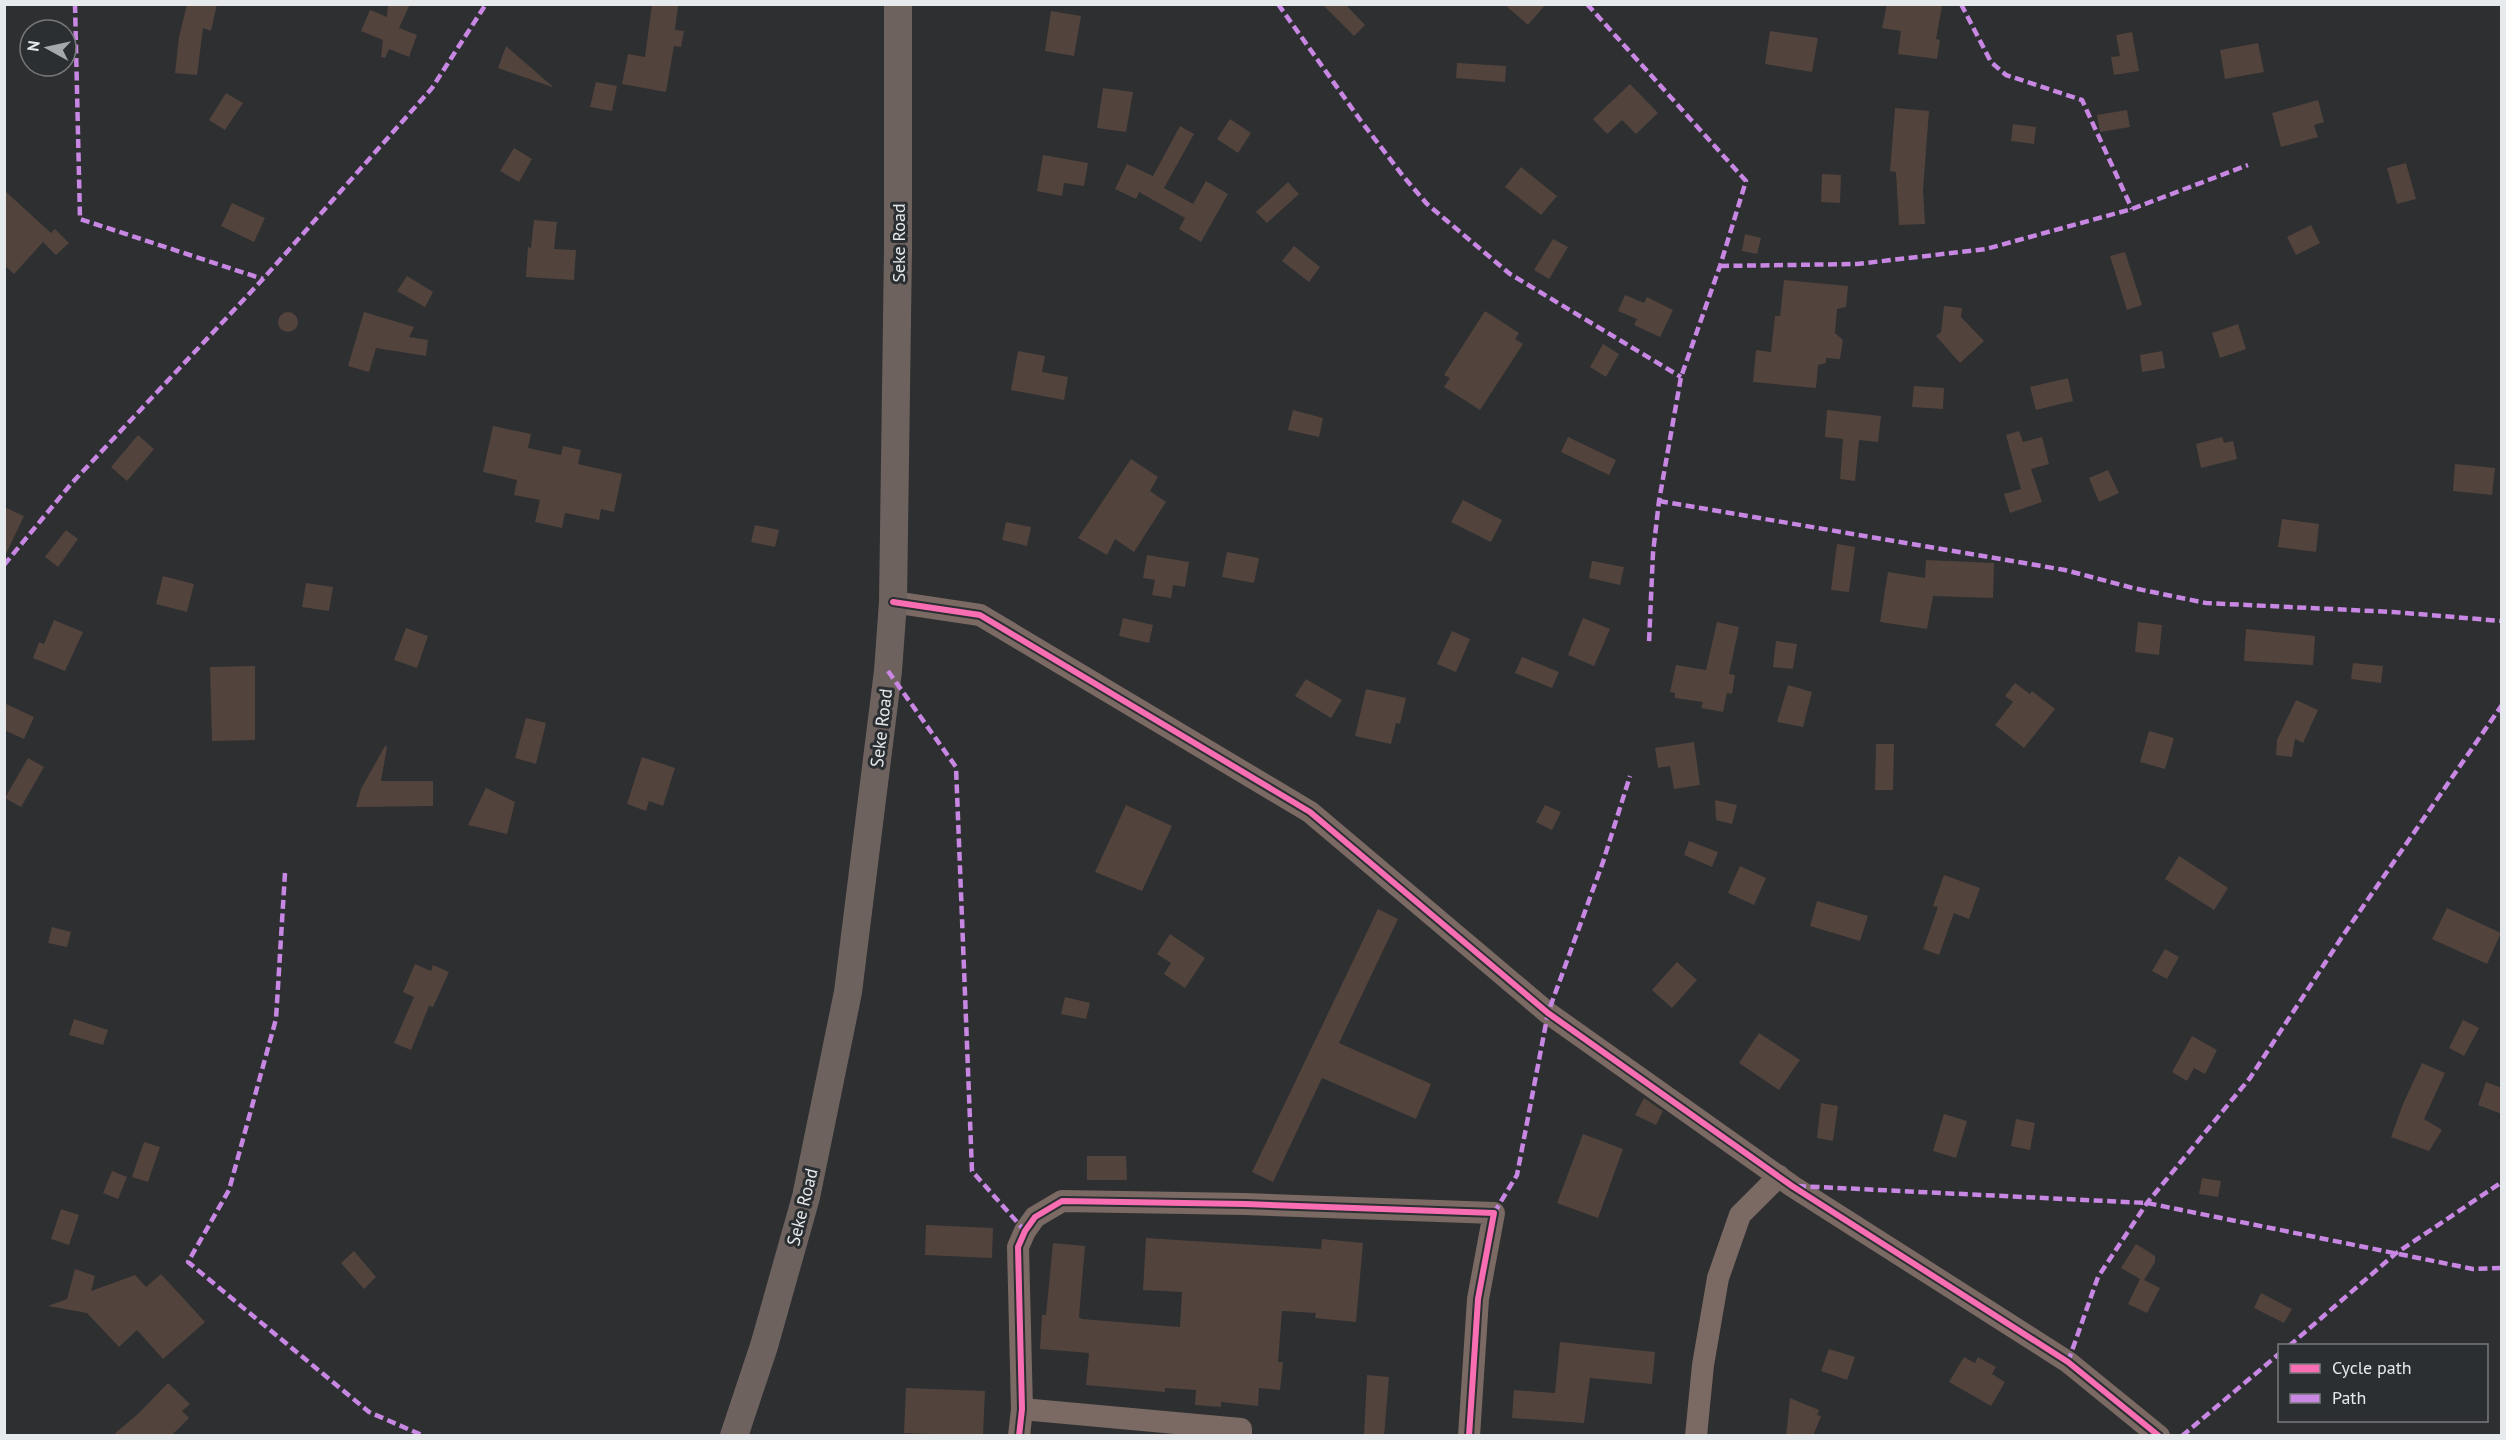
<svg xmlns="http://www.w3.org/2000/svg" width="2506" height="1440" font-family="'PT Sans',sans-serif">
<rect width="100%" height="100%" fill="#2d2f31"/>
<g fill="#52433d">
<path d="M187 4H217L211 31 203 28 197 75 175 73 179 37Z"/>
<path d="M388 4H410L399 28 417 35 409 57 389 49 385 58 381 57 383 40 361 31 370 10 387 17Z"/>
<path d="M652 4 678 6 675 30 684 31 681 47 674 46 666 92 622 84 628 54 645 57Z"/>
<path d="M1322 4H1345L1365 25 1354 36Z"/>
<path d="M1504 4H1546L1528 25Z"/>
<path d="M1887 4 1942 6 1936 39 1940 40 1937 59 1898 54 1901 31 1882 28Z"/>
<path d="M1051 11 1081 16 1074 56 1045 51Z"/>
<path d="M1770 31 1818 38 1812 72 1765 64Z"/>
<path d="M2132 32 2139 71 2114 75 2111 57 2120 56 2116 35Z"/>
<path d="M2258 43 2264 72 2225 79 2220 50Z"/>
<path d="M506 46 552 86V87L498 68Z"/>
<path d="M1457 63 1506 66 1505 82 1456 78Z"/>
<path d="M596 82 617 86 612 111 590 107Z"/>
<path d="M1630 84 1658 113 1636 134 1622 120 1607 134 1593 119Z"/>
<path d="M1103 88 1133 92 1126 132 1097 128Z"/>
<path d="M226 93 243 103 225 130 209 120Z"/>
<path d="M2318 100 2324 122 2314 125 2318 137 2281 147 2272 113Z"/>
<path d="M1895 108 1929 111 1923 190 1925 224 1899 225 1896 172 1890 171Z"/>
<path d="M2127 110 2130 127 2100 132 2097 115Z"/>
<path d="M1230 119 1251 133 1238 153 1217 139Z"/>
<path d="M2013 124 2036 127 2034 144 2011 141Z"/>
<path d="M1180 126 1194 134 1164 188 1193 204 1206 181 1228 194 1201 242 1179 229 1185 218 1139 192 1136 199 1115 189 1127 164 1153 176Z"/>
<path d="M514 148 532 159 519 182 500 171Z"/>
<path d="M1043 155 1088 163 1084 186 1064 183 1062 196 1037 191Z"/>
<path d="M2406 163 2416 199 2397 204 2387 168Z"/>
<path d="M1521 167 1557 196 1541 215 1505 187Z"/>
<path d="M1822 174 1841 175 1840 203 1821 202Z"/>
<path d="M1288 182 1299 194 1267 223 1256 212Z"/>
<path d="M4 190 51 233 55 229 69 243 56 255 43 242 14 274 4 265Z"/>
<path d="M232 203 265 218 254 242 221 226Z"/>
<path d="M534 220 557 222 554 249 576 250 574 280 526 277 528 247 531 248Z"/>
<path d="M2311 225 2320 243 2296 255 2287 237Z"/>
<path d="M1745 234 1761 238 1757 254 1742 251Z"/>
<path d="M1553 239 1568 247 1549 279 1534 270Z"/>
<path d="M1294 246 1320 267 1309 282 1282 261Z"/>
<path d="M2125 252 2142 305 2127 310 2110 256Z"/>
<path d="M407 276 433 292 425 307 397 291Z"/>
<path d="M1784 280 1848 286 1846 307 1837 309 1835 333 1843 340 1840 359 1826 358V363L1818 365 1816 388 1753 382 1756 350 1771 352 1775 316H1780Z"/>
<path d="M1625 295 1644 303 1647 297 1673 310 1660 337 1634 325 1637 319 1618 311Z"/>
<path d="M1944 306 1962 308 1961 317 1984 341 1960 363 1936 336 1941 332Z"/>
<path d="M1485 311 1519 333 1515 339 1523 344 1480 410 1444 387 1450 378 1444 375Z"/>
<path d="M364 312 414 327 409 337 428 340 426 356 376 348 369 372 348 366Z"/>
<circle cx="288" cy="322" r="10"/>
<path d="M2238 324 2246 349 2220 358 2212 333Z"/>
<path d="M1603 344 1619 354 1606 377 1590 367Z"/>
<path d="M1018 351 1045 356 1042 372 1068 377 1064 400 1011 390Z"/>
<path d="M2162 351 2165 368 2142 372 2140 355Z"/>
<path d="M2068 378 2073 401 2036 410 2030 387Z"/>
<path d="M1914 386 1944 388 1943 409 1912 407Z"/>
<path d="M1293 410 1323 418 1319 437 1288 430Z"/>
<path d="M1827 410 1881 416 1878 442 1859 440 1855 481 1840 479 1843 439 1825 437Z"/>
<path d="M493 426 531 434 528 448 561 455 563 446 581 450 578 464 622 474 614 512 601 509 599 520 565 513 562 528 535 522 540 500 514 495 517 480 483 472Z"/>
<path d="M2019 431 2023 442 2042 437 2049 464 2031 469 2042 502 2010 513 2004 494 2021 489 2006 435Z"/>
<path d="M138 435 154 449 127 481 111 467Z"/>
<path d="M1568 437 1616 460 1609 475 1561 452Z"/>
<path d="M2222 437 2224 443 2233 441 2237 459 2201 468 2196 444Z"/>
<path d="M1131 459 1158 477 1150 491 1166 502 1134 552 1115 539 1107 555 1078 538Z"/>
<path d="M2455 464 2495 468 2492 495 2453 491Z"/>
<path d="M2108 470 2119 493 2099 502 2089 478Z"/>
<path d="M1463 500 1502 520 1491 542 1451 522Z"/>
<path d="M4 507 24 516 4 558Z"/>
<path d="M2282 519 2319 524 2316 552 2278 547Z"/>
<path d="M1006 522 1031 527 1027 546 1002 540Z"/>
<path d="M755 525 779 530 775 547 751 542Z"/>
<path d="M66 530 78 539 58 567 45 557Z"/>
<path d="M1837 544 1855 547 1849 592 1831 590Z"/>
<path d="M1227 552 1259 558 1254 583 1222 577Z"/>
<path d="M1147 555 1189 562 1185 587 1173 585 1171 598 1152 595 1155 580 1143 578Z"/>
<path d="M1926 560 1994 563 1993 598 1933 596 1927 629 1880 622 1888 572 1925 578Z"/>
<path d="M1592 561 1624 567 1620 585 1589 578Z"/>
<path d="M163 576 194 584 187 612 156 604Z"/>
<path d="M306 583 333 587 329 611 302 607Z"/>
<path d="M1123 618 1153 625 1149 643 1119 636Z"/>
<path d="M1583 618 1610 629 1594 666 1568 655Z"/>
<path d="M54 620 83 632 65 671 33 658 39 642 44 644Z"/>
<path d="M1717 622 1739 627 1729 674 1735 675 1732 694 1727 693 1723 712 1701 708 1703 702 1675 698V693L1670 692 1676 665 1706 670Z"/>
<path d="M2138 622 2162 625 2159 655 2135 652Z"/>
<path d="M406 628 428 636 417 668 394 660Z"/>
<path d="M2246 629 2315 636 2313 665 2244 661Z"/>
<path d="M1452 631 1470 639 1456 672 1437 664Z"/>
<path d="M1776 641 1797 644 1793 669 1773 667Z"/>
<path d="M1522 657 1559 672 1552 688 1515 673Z"/>
<path d="M2353 663 2383 666 2381 683 2351 679Z"/>
<path d="M255 666V740L212 741 210 667Z"/>
<path d="M1306 679 1342 700 1331 718 1295 696Z"/>
<path d="M2015 683 2030 694 2032 691 2055 709 2024 748 1995 725 2013 702 2005 696Z"/>
<path d="M1788 685 1812 692 1803 727 1777 722Z"/>
<path d="M1366 689 1406 698 1400 724 1396 723 1391 744 1355 736Z"/>
<path d="M2296 700 2318 710 2303 743 2295 739 2292 757 2276 755 2277 740Z"/>
<path d="M4 703 34 717 24 739 4 730Z"/>
<path d="M526 718 546 723 536 764 515 758Z"/>
<path d="M2149 731 2174 738 2165 769 2140 762Z"/>
<path d="M1694 742 1700 785 1674 789 1670 766 1658 768 1655 748Z"/>
<path d="M1876 744H1894L1893 790H1875Z"/>
<path d="M385 746 387 747 381 781H433V806L356 807 361 789Z"/>
<path d="M642 757 675 768 663 806 649 801 646 811 627 804Z"/>
<path d="M28 758 44 767 21 807 5 798Z"/>
<path d="M486 788 515 802 507 834 468 825Z"/>
<path d="M1715 800 1737 805 1732 824 1716 820Z"/>
<path d="M1126 805 1172 826 1142 891 1095 872Z"/>
<path d="M1545 805 1561 812 1552 830 1536 822Z"/>
<path d="M1689 841 1718 852 1712 867 1684 855Z"/>
<path d="M2179 856 2228 888 2214 910 2165 879Z"/>
<path d="M1740 866 1766 878 1754 905 1728 893Z"/>
<path d="M1944 875 1980 888 1969 919 1954 913 1939 955 1923 949 1938 907 1933 906Z"/>
<path d="M1817 901 1868 916 1860 941 1810 926Z"/>
<path d="M2447 908 2501 933 2487 964 2432 939Z"/>
<path d="M1378 909 1398 919 1339 1043 1431 1084 1416 1119 1322 1078 1273 1182 1252 1172Z"/>
<path d="M52 927 71 932 67 947 48 943Z"/>
<path d="M1170 934 1205 958 1185 988 1164 974 1171 963 1157 954Z"/>
<path d="M2165 949 2179 957 2167 979 2152 971Z"/>
<path d="M1677 962 1697 980 1672 1008 1652 990Z"/>
<path d="M415 964 431 971 433 965 449 972 433 1007 429 1006 411 1050 394 1043 414 997 403 992Z"/>
<path d="M1065 997 1090 1003 1086 1019 1061 1014Z"/>
<path d="M74 1019 108 1030 103 1045 69 1035Z"/>
<path d="M2463 1020 2479 1028 2464 1056 2449 1048Z"/>
<path d="M1759 1033 1800 1060 1779 1090 1739 1063Z"/>
<path d="M2192 1036 2217 1050 2205 1074 2194 1068 2187 1081 2172 1072Z"/>
<path d="M2422 1063 2445 1073 2424 1119 2442 1130 2429 1151 2391 1137 2403 1104Z"/>
<path d="M2486 1082 2502 1088V1114L2478 1105Z"/>
<path d="M1644 1098 1663 1111 1656 1125 1635 1115Z"/>
<path d="M1821 1103 1838 1106 1833 1141 1817 1138Z"/>
<path d="M1944 1114 1967 1121 1956 1158 1933 1151Z"/>
<path d="M2016 1119 2035 1123 2030 1150 2011 1146Z"/>
<path d="M1583 1134 1623 1149 1598 1218 1557 1203Z"/>
<path d="M144 1142 160 1147 148 1182 132 1177Z"/>
<path d="M1087 1156H1126L1127 1180H1087Z"/>
<path d="M112 1171 127 1177 118 1199 103 1193Z"/>
<path d="M2202 1178 2221 1181 2218 1197 2199 1194Z"/>
<path d="M61 1209 79 1215 69 1245 51 1239Z"/>
<path d="M926 1225 993 1228 992 1258 925 1255Z"/>
<path d="M1146 1238 1321 1249 1322 1239 1363 1243 1356 1322 1315 1318 1316 1313 1282 1311 1278 1362H1283L1280 1390 1259 1388 1258 1406 1221 1402V1407L1195 1405 1196 1390 1165 1388V1392L1086 1385 1089 1353 1040 1349 1042 1315H1046L1053 1243 1085 1246 1079 1317 1082 1319 1180 1327 1182 1292 1143 1290Z"/>
<path d="M2136 1244 2155 1256V1262L2144 1280 2160 1288 2147 1313 2128 1304 2140 1279 2121 1268Z"/>
<path d="M354 1251 376 1277 364 1289 341 1263Z"/>
<path d="M75 1269 95 1276 91 1291 135 1275 146 1287 161 1274 205 1322 163 1359 137 1330 119 1347 87 1313 48 1306 67 1299Z"/>
<path d="M2261 1293 2292 1309 2284 1323 2254 1308Z"/>
<path d="M1560 1342 1655 1352 1652 1384 1590 1378 1584 1423 1512 1418 1514 1390 1555 1393Z"/>
<path d="M1829 1349 1855 1357 1847 1380 1821 1371Z"/>
<path d="M1964 1357 1975 1363 1978 1357 1996 1367 1992 1374 2005 1382 1991 1406 1949 1382Z"/>
<path d="M1367 1375 1389 1377 1384 1436H1364Z"/>
<path d="M168 1383 190 1404 182 1411 189 1418 171 1436H112L139 1413Z"/>
<path d="M906 1388 985 1391 983 1436 904 1433Z"/>
<path d="M1790 1398 1819 1410 1817 1415 1821 1416 1813 1436H1786Z"/>
</g>
<g fill="none" stroke-linecap="round" stroke-linejoin="round">
<g stroke="#7b6963" stroke-width="22">
<path d="M893 602 980 615 1310 812 1548 1013 1792 1186 2068 1362 2159 1436"/>
<path d="M1022 1409 1241 1429V1436"/>
<path d="M1019 1436 1022 1409 1018 1247 1025 1231 1035 1217 1062 1201 1245 1204 1494 1213 1478 1299 1469 1436"/>
<path d="M1696 1436 1703 1365 1718 1278 1740 1215 1779 1176"/>
</g>
<path stroke="#6e625f" stroke-width="28" d="M734 1436 764 1346 806 1197 848 992 888 671 893 602 898 249V4"/>
<g stroke="#c787e3" stroke-width="4.5" stroke-dasharray="9 4.5" stroke-linecap="butt">
<path d="M75 4 80 219 263 279"/>
<path d="M1278 4 1361 121 1403 176 1427 204 1510 274 1681 377"/>
<path d="M1587 4 1746 181 1720 266 1681 377 1659 501 1653 553 1649 643"/>
<path d="M1961 4 1991 62 2006 75 2082 100 2132 209"/>
<path d="M1720 266 1857 264 1986 249 2132 209 2248 165"/>
<path d="M1659 501 2065 570 2133 588 2206 603 2393 612 2502 621"/>
<path d="M4 565 71 484 263 279 432 88 486 4"/>
<path d="M888 671 956 767 972 1171 1025 1231"/>
<path d="M285 873 276 1019 229 1190 188 1262 369 1412 424 1436"/>
<path d="M1797 1186 2147 1203 2473 1269 2502 1268"/>
<path d="M1494 1213 1517 1175 1548 1013 1603 862 1630 776"/>
<path d="M2289 1346 2395 1254 2502 1182"/>
<path d="M2068 1362 2098 1277 2147 1203 2250 1078 2342 937 2502 705"/>
<path d="M2182 1436 2280 1353"/>
</g>
<defs>
<g id="cycleway">
<path d="M893 602 980 615 1310 812 1548 1013 1792 1186 2068 1362 2159 1436"/>
<path d="M1019 1436 1022 1409 1018 1247 1025 1231 1035 1217 1062 1201 1245 1204 1494 1213 1478 1299 1469 1436"/>
</g>
</defs>
<use href="#cycleway" stroke="#2c2f32" stroke-width="10"/>
<use href="#cycleway" stroke="#f96db3" stroke-width="6"/>
</g>
<g text-anchor="middle" dominant-baseline="central" stroke-width="6" stroke-linejoin="round" paint-order="stroke">
<g font-size="18" fill="#e7eaec" stroke="#2c2f32">
<text transform="translate(898 243) rotate(-90)">Seke Road</text>
<text transform="translate(881 728) rotate(-83)">Seke Road</text>
<text transform="translate(802 1207) rotate(-76)">Seke Road</text>
</g>
</g>
<rect width="2506" height="1440" fill="none" stroke="#e7eaec" stroke-width="12"/>
<rect x="2278" y="1344" width="210" height="78" fill="#2c2f32" stroke="#777a7c" stroke-width="1.5"/>
<rect x="2290" y="1364" width="30" height="9" fill="#f96db3" stroke="#777a7c" stroke-width="1.5"/>
<text x="2332" y="1374" font-size="18" fill="#e7eaec">Cycle path</text>
<rect x="2290" y="1394" width="30" height="9" fill="#c787e3" stroke="#777a7c" stroke-width="1.5"/>
<text x="2332" y="1404" font-size="18" fill="#e7eaec">Path</text>
<g transform="translate(48 48) rotate(278)"><circle r="28" fill="#2c2f32" stroke="#777a7c" stroke-width="1.5"/>
<path d="M0-4.5L10 22L0 15L-10 22Z" fill="#a6a9ab"/>
<text y="-9" font-size="16" font-weight="bold" text-anchor="middle" fill="#e7eaec">N</text>
</g>
</svg>
